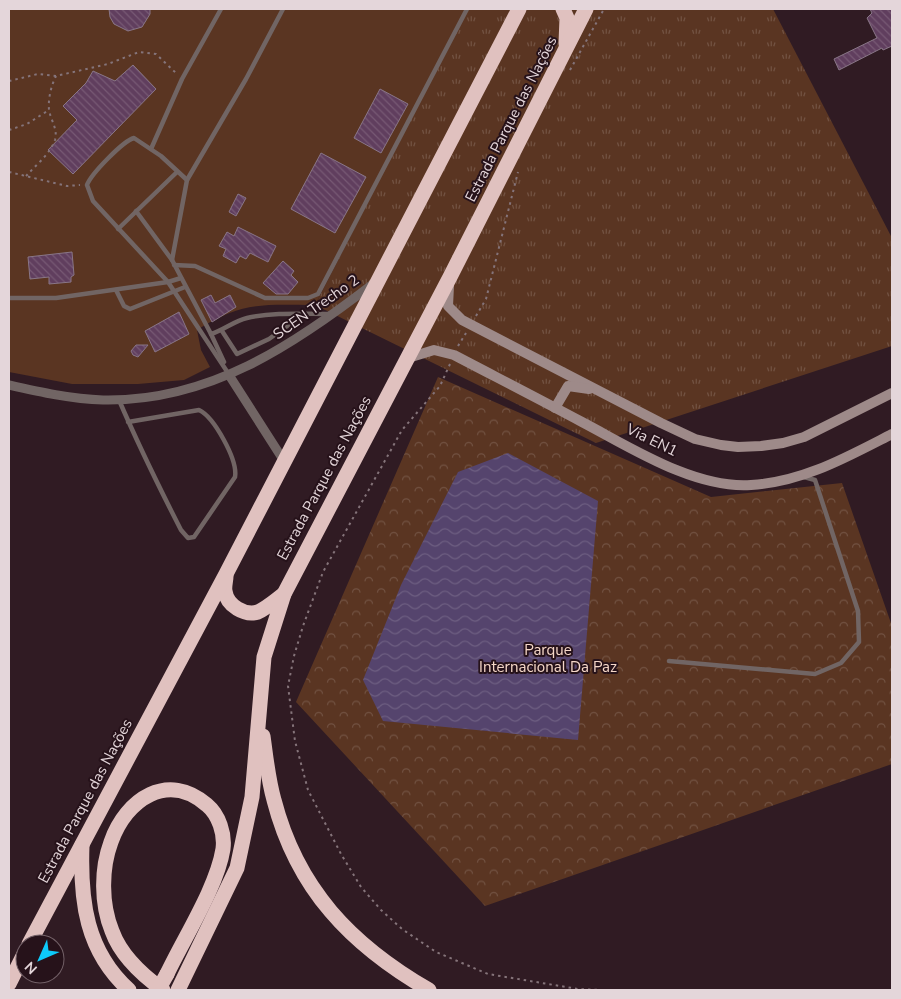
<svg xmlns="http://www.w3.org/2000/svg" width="901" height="999" font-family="'Nunito Sans',sans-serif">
<defs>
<pattern id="grass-tufts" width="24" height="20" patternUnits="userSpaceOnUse" patternTransform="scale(1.25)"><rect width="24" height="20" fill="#5a3522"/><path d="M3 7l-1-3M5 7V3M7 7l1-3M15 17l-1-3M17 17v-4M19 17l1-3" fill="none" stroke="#725242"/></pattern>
<pattern id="park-crowns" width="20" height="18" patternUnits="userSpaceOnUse" patternTransform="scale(1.25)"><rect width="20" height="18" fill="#5a3522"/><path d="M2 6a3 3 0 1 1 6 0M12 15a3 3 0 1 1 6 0" fill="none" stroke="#725242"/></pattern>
<pattern id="water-waves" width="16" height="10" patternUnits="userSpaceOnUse" patternTransform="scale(1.25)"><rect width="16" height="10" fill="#55446d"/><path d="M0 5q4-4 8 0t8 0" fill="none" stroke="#6d5e81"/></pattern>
<pattern id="building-back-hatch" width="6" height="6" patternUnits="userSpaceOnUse" patternTransform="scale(1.25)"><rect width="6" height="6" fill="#603e5e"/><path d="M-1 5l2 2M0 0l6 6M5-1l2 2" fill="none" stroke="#775974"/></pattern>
</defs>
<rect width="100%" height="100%" fill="#301b23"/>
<path fill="url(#grass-tufts)" d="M467 9H773L892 238V346L596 443 315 305Z"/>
<path fill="url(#park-crowns)" d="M438 377 711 497 842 483 892 626V764L485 906 296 702Z"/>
<path fill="#5a3522" d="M9 9H467L315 305C262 305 244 301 197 330L201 350 210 367 184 380 138 384H72L9 372Z"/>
<path fill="url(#water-waves)" d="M508 453 598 501 578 740 383 721 363 680 401 585 458 472Z"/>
<g fill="url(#building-back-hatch)" stroke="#897687">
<path d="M109 9H150V14L142 27 128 31 114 24 110 17Z"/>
<path d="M870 9H892V46L883 50 882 48 839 70 834 59 877 38 867 18 872 13Z"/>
<path d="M133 65 156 89 73 174 48 150 77 120 63 106 86 83 93 71 115 81Z"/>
<path d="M380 89 408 104 381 153 354 138Z"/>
<path d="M321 153 366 177 335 233 291 209Z"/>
<path d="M238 194 246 198 236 216 229 212Z"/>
<path d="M238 227 276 246 268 262 250 253 246 259 240 256 236 263 223 256 226 249 219 246 227 232 234 236Z"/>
<path d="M72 252 74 275 71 277V282L49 284V277L30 279 28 257Z"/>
<path d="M283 261 294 271 291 275 298 282 288 294H276L263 283Z"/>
<path d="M211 295 215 303 230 295 236 307 212 322 201 300Z"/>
<path d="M179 312 189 334 155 352 145 331Z"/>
<path d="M136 345H148L138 357 133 355 131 351Z"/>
</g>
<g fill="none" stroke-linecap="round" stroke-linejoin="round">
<g stroke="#85747a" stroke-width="2" stroke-dasharray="2.5 4" stroke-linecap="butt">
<path d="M570 70 604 9"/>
<path d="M9 81 38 74 56 76 108 64 139 52 156 54 176 73"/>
<path d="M9 130 27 124 49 110"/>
<path d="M9 172 67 186 80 185"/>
<path d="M26 176C36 165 50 154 55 140 58 129 51 121 49 110 48 99 51 86 56 76"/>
<path d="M476 316 486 299 518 172"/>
<path d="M458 346 466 333"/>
<path d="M450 364 440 386 402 430 323 572 303 626 294 656 288 686 295 741 308 790 341 854 361 887 381 910 402 929 436 952 488 974 578 989 602 990"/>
</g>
<g stroke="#716564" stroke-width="4.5">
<path d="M151 149 182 79 221 9"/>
<path d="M187 180 161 156 134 138C123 141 91 174 87 185L93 201 168 282 228 373"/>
<path d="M136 211 172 260 211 334 224 362"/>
<path d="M118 229 177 172"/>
<path d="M172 260 187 180 246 79 283 9"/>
<path d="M174 265 195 266 265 298H308L318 294 467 9"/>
<path d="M116 290 124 306 130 309 185 287"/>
<path d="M9 298H56L168 282 181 278"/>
<path d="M222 331 237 354 269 339 304 314"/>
<path d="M211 334C224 330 234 321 247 318 272 312 302 314 329 314"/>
<path d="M119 400C138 444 159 487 181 530L188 538 194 537 235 477C238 460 214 417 199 410L128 422"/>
<path d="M669 661 815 674 841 663 859 642 858 611 815 480 804 477"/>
</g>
<g stroke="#716564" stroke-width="9">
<path d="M229 375 284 461"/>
<path d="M9 385C40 392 71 399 103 400 209 402 294 345 374 283"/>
</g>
<g stroke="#9e8a89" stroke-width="10">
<path d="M449 286 448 306 462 320 661 423 695 439 721 445 738 447 761 446 783 443 804 437 892 393"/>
<path d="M408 358 434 350 454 355C496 377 539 399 582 422 630 447 694 489 751 485 803 482 847 457 892 434"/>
<path d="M555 408 568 386 589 389"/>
</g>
<g stroke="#e0c1bf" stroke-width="15">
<path d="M563 9 567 18 566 43"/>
<path d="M226 576C226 581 224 586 225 591 227 606 245 616 258 612 267 608 276 600 284 594"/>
<path d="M263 736C266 757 268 779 274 800 297 889 351 945 429 990"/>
<path d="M82 845C80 901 86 951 129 990"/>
<path d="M29 944 226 574 519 9"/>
<path d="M9 984 25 952"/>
<path d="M163 990C142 975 121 956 112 931 101 904 101 869 111 842 126 799 168 771 207 805 219 815 225 834 223 849 217 887 184 938 167 974"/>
<path d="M178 990 237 868 252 797 264 657 284 594 450 277 586 9"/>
</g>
<path stroke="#e0c1bf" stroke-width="15" d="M158 990 167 974"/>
</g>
<g text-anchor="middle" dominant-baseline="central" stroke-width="4" stroke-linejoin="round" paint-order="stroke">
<g font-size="15" fill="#e4d6da" stroke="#26121a">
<text transform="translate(511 119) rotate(-63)">Estrada Parque das Nações</text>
<text transform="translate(316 307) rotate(-35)">SCEN Trecho 2</text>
<text transform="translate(652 440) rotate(26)">Via EN1</text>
<text transform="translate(324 478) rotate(-62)">Estrada Parque das Nações</text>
<text transform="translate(85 801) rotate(-62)">Estrada Parque das Nações</text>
</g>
<g font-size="15" fill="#f5d7c8" stroke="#26121a">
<text x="548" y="650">Parque<tspan x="548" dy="17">Internacional Da Paz</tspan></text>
</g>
</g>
<rect width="901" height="999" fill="none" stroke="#e4d6da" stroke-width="20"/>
<g transform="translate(40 959) rotate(225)"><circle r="24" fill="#26121a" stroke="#726067"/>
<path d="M0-4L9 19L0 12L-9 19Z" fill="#0dcafa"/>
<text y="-8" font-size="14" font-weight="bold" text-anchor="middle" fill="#e4d6da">N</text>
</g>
</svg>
